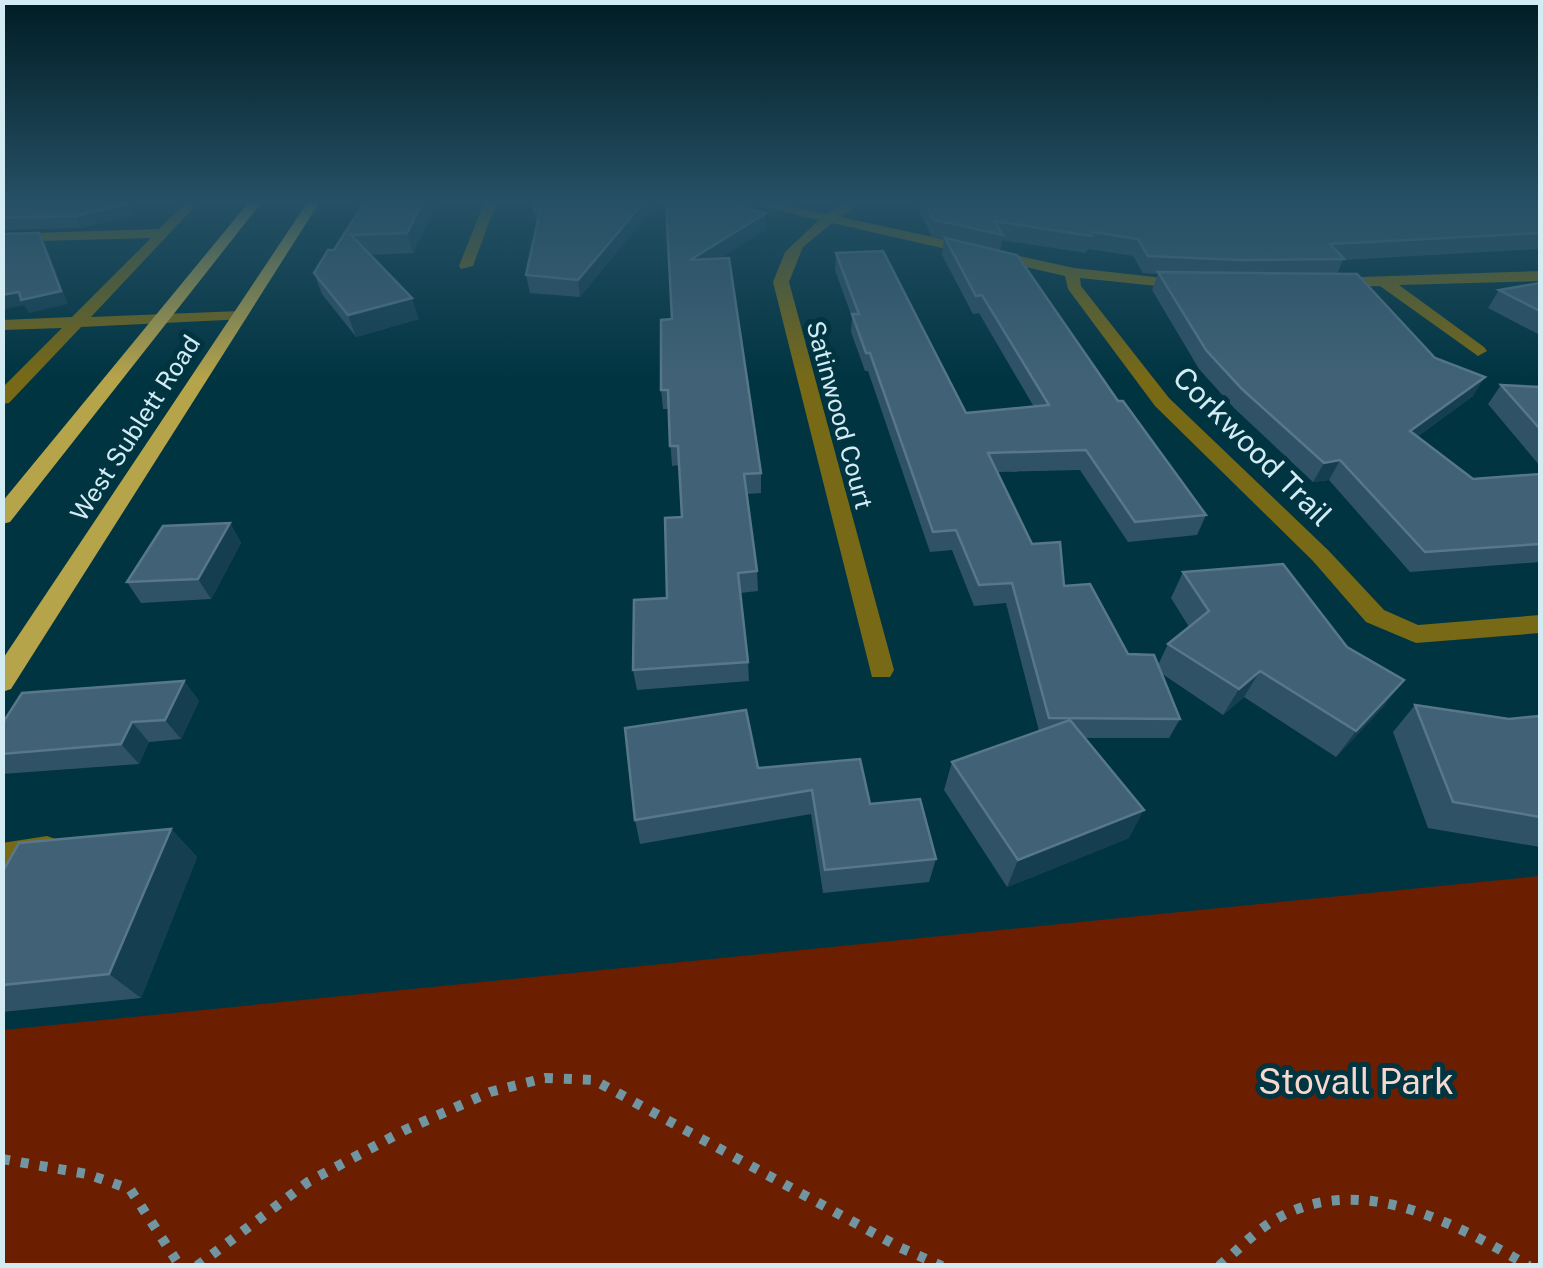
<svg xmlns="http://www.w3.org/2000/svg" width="1543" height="1268" font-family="'Public Sans',sans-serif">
<rect width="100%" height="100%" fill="#003441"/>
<path fill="#6b1e00" d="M1540 876V1265H3V1030Z"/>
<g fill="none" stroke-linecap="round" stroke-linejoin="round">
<g stroke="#7196a1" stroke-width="10" stroke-dasharray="8 11" stroke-linecap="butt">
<path d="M2 1159 87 1174 130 1189 180 1266"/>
<path d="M197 1266 308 1182 405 1130 490 1092 545 1078 594 1080 899 1247 942 1266"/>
<path d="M1219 1266C1237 1251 1253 1233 1273 1221 1358 1169 1454 1223 1529 1266"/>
</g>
<g fill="#786916" fill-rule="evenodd">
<path d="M185 203H198L91 317 240 311 246 313V319L81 327 9 403 2 404V388L62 328 2 330V320L72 317 151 238 2 242V234L159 229Z"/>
<path d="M484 203H496L473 266 461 269 459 266Z"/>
<path d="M749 203H774L827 214 844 203H859L841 217 1074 268 1191 281 1194 284 1186 289 1080 278 1081 286 1169 398 1329 551 1384 610 1418 625 1540 615V633L1416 643 1366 622 1313 561 1155 406 1068 289 1065 276 832 223 803 247 789 282 894 670 890 677H872L773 282 785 252 819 220Z"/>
<path d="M1540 271V281L1399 285 1484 347 1487 351 1478 356 1380 286 1331 288 1323 283 1331 278Z"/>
<path d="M47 836 58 840 63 850 58 860 2 871V843Z"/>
</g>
<g fill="#b6a44a" fill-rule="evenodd">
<path d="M248 203H261L10 522 2 524V502Z"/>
<path d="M307 203H319L11 689 2 692V660Z"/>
</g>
</g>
<g fill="#2f5267">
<path d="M2 203H127L133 215 81 228 2 230Z"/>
<path d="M364 203H437L413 253 370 255 419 319 356 337 322 294 314 273 334 250Z"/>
<path d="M657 203 580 297 530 293 526 275 537 226 534 211Z"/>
<path d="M666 203 755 208 753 210 766 229 720 258 761 473V493L747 494 757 571 758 591 740 593 748 662 749 681 637 690 633 670 667 598 682 517 679 465 672 466 668 409H663L661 390 672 319Z"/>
<path d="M915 203H1540V249L1343 260 1337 274 1435 358 1473 396 1418 436 1473 479 1540 474V562L1410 572 1329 480 1313 482 1234 408 1199 369 1152 290 1158 274 1143 273 1133 256 1088 249 1086 253 1002 240 1000 251 1206 515 1197 535 1128 542 1080 470 998 472 1032 544 1064 586 1128 654 1158 665 1168 644 1189 627 1171 598 1183 572 1384 706 1336 757 1244 697 1223 715 1161 673 1180 719 1169 738H1085L1129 838 1007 887 944 790 952 762 1039 731 1006 603 974 606 952 550 930 552 868 371H865L851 332 852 317 835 270 836 253 966 413 1034 407 979 313 973 314 942 255 944 239 932 237Z"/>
<path d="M1540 283V333L1538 334 1488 308 1499 290Z"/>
<path d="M1501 385 1540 387V466L1488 404Z"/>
<path d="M230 523 241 543 211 599 141 603 127 582Z"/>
<path d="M184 681 199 701 181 739 149 742 139 764 2 774V724Z"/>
<path d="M1415 705 1509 719 1540 716V847L1428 828 1393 732Z"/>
<path d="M758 768 870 804 936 859 929 882 823 893 811 814 640 844 635 820Z"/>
<path d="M171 829 197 857 141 998 2 1012V873Z"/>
</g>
<g fill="#153f51">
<path d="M127 203 133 215 81 228 75 216Z"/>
<path d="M422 203H437L413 253 407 233Z"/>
<path d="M643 203H657L580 297 578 280Z"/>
<path d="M742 203H755V208L738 222V206Z"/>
<path d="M766 213V229L691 277 690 260Z"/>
<path d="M39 233 46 245 68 304 29 313 24 305 2 310V295L19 292Z"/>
<path d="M412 298 419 319 356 337 348 315Z"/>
<path d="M1485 377 1473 396 1398 450 1410 431Z"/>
<path d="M1340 460 1329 480 1313 482 1324 463Z"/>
<path d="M230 523 241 543 211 599 198 579Z"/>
<path d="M1260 671 1244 697 1223 715 1239 689Z"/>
<path d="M1404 680 1384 706 1336 757 1356 731Z"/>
<path d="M184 681 199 701 181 739 165 720Z"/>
<path d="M132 722 149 742 139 764 121 744Z"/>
<path d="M1144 810 1129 838 1007 887 1018 860Z"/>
<path d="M171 829 197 857 141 998 109 974Z"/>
</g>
<g fill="#416276" stroke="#587889" stroke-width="2.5">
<path d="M2 203H127V204L75 216 2 218Z"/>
<path d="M364 203H422L407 233 351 235 412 298 348 315 314 273 328 250H334Z"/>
<path d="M536 203H643L578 280 526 275 540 211H534Z"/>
<path d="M666 203H742L738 206 766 213 690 260 729 258 761 473 744 474 757 571 738 573 748 662 633 670 634 600 667 598 665 518 682 517 678 446H670L668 390H661V320L672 319Z"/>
<path d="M925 203H1540V233L1330 244 1344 259 1240 260 1148 256 1138 239 1093 232 1091 236 994 221 1003 235 934 220Z"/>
<path d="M39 233 61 291 21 300 19 292 2 295V234Z"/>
<path d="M945 238 1017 255 1118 401H1123L1206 515 1135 522 1086 450 988 453 1032 544 1060 542 1064 586 1090 584 1128 654 1154 655 1180 719 1049 718 1012 583 979 585 956 530 933 532 870 353H866L852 314H859L836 253 883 251 966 413 1049 405 982 295 976 296Z"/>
<path d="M1158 272 1357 274 1435 358 1485 377 1410 431 1473 479 1540 474V544L1425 552 1340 460 1324 463 1242 389 1206 350Z"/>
<path d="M1540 283V311L1499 290Z"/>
<path d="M1501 385 1540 387V429Z"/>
<path d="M230 523 198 579 127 582 163 526Z"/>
<path d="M1283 564 1347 647 1404 680 1356 731 1260 671 1239 689 1168 644 1209 611 1183 572Z"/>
<path d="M184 681 165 720 132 722 121 744 2 754V724L22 693Z"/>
<path d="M1415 705 1509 719 1540 716V817L1453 802Z"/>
<path d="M746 710 758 768 860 759 870 804 920 799 936 859 825 870 812 790 635 820 625 728Z"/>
<path d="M1070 720 1144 810 1018 860 952 762Z"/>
<path d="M171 829 109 974 2 985V873L19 843Z"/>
</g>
<linearGradient id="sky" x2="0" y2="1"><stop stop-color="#001d24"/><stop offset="0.53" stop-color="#265065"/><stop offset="1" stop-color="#265065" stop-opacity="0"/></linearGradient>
<rect width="1543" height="380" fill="url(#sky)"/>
<g text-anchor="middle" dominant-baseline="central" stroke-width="10" stroke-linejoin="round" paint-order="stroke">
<g font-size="25" fill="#d3ebf3" stroke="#003441">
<text transform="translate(840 415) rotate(75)">Satinwood Court</text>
<text transform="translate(135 428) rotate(-57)">West Sublett Road</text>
</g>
<g font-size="30" fill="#d3ebf3" stroke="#003441">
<text transform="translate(1253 446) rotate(45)">Corkwood Trail</text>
</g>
<g font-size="35" fill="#f8d8ce" stroke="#003441">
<text x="1356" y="1081">Stovall Park</text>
</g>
</g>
<rect width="1543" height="1268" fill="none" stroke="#d3ebf3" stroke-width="10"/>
</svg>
